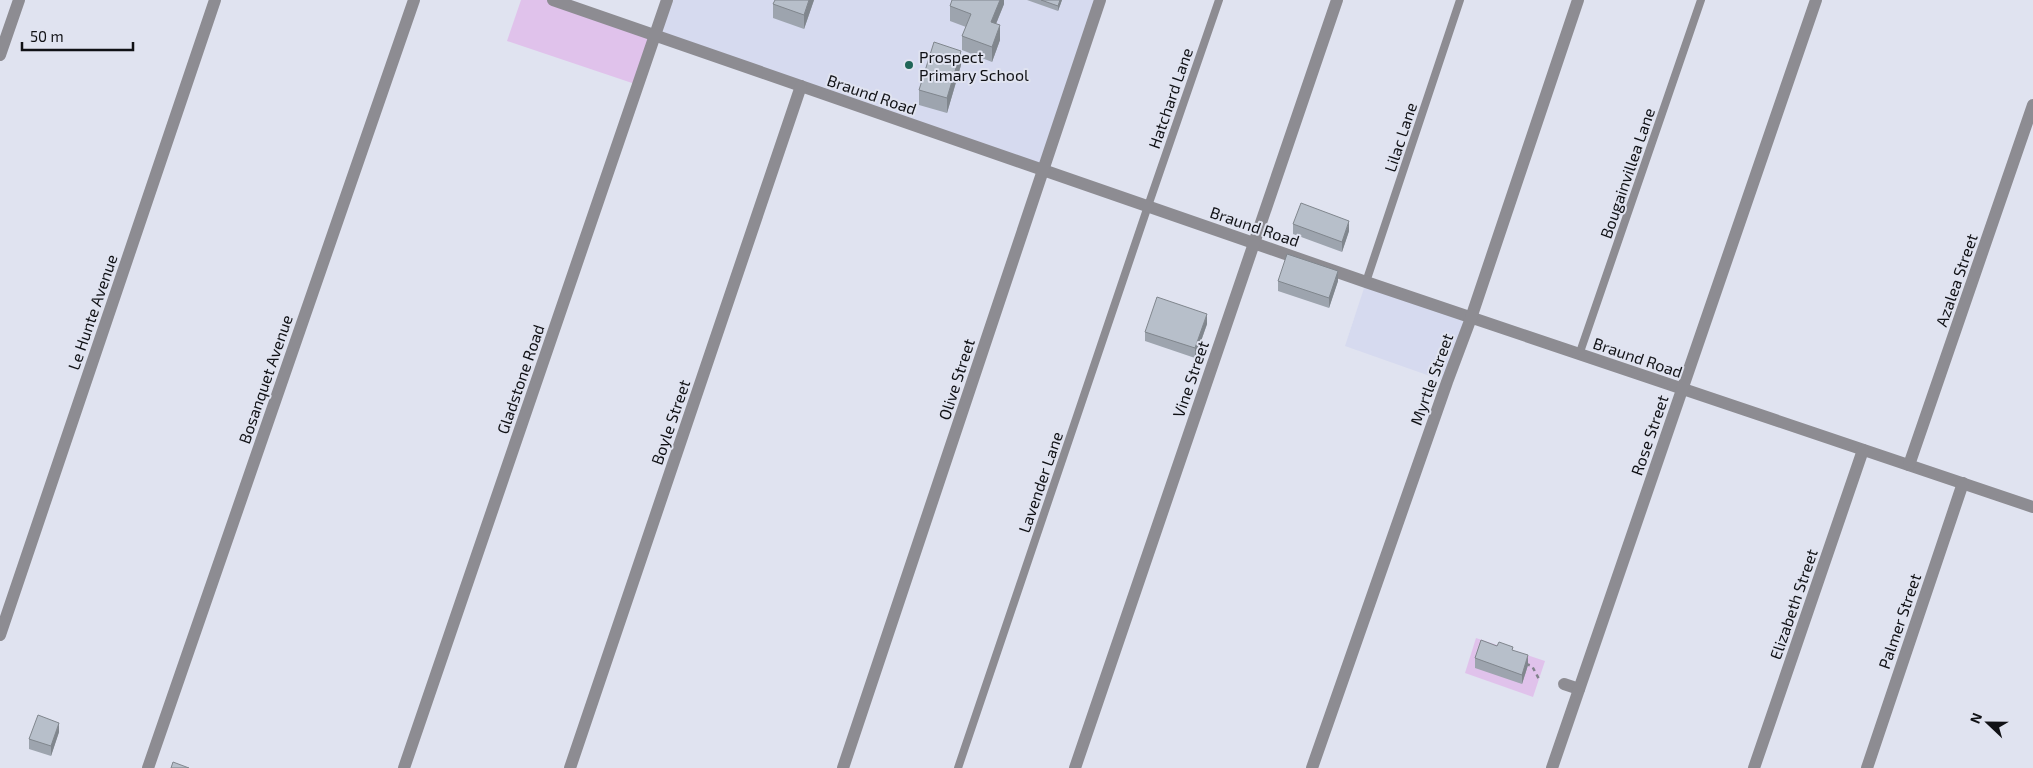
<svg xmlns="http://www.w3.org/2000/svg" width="2033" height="768" font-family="'Exo 2',sans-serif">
<rect width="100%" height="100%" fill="#e0e3f0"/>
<g fill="#d6daef">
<path d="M667 0H1100L1042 169 655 36Z"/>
<path d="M1366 282 1471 318 1447 382 1345 346Z"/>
</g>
<g fill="#e0c2eb">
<path d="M521 0H553L655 36 638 85 507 41Z"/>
<path d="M1476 638 1545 661 1533 697 1465 673Z"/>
</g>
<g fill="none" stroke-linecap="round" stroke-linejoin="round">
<path stroke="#80828b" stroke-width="2.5" stroke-dasharray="4 4" stroke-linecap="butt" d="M1526 664 1532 666 1539 679"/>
<g stroke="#8d8c92" stroke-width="8">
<path d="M1366 282 1460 0"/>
<path d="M1579 355 1701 0"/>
<path d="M958 768 1148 206 1219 0"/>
</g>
<g stroke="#8d8c92" stroke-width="12">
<path d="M553 0 1366 282 2033 507"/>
<path d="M0 55 19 0"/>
<path d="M1909 465 2033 105"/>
<path d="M0 635 215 0"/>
<path d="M1564 684 1579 689"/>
<path d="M148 768 414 0"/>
<path d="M404 768 667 0"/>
<path d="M570 768 801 86"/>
<path d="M843 768 1100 0"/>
<path d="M1075 768 1337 0"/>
<path d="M1312 768 1447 382 1471 318 1578 0"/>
<path d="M1552 768 1816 0"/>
<path d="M1754 768 1863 450"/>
<path d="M1867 768 1963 483"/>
</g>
</g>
<g fill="#9da4ae">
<path d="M775 0H814L804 29 773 18V4Z"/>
<path d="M1004 0V4L996 24 1000 40 992 62 962 50V36L966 27 950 21V6Z"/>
<path d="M1027 0H1062L1058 11Z"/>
<path d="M961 65 947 113 919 105V90Z"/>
<path d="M1293 224 1349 231 1342 252 1293 234Z"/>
<path d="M1278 281H1338L1329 308 1278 291Z"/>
<path d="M1207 324 1195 358 1145 341V332Z"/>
<path d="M1497 646 1513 651 1528 665 1522 684 1475 668V658Z"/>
<path d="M59 732 51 756 29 749V739Z"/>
</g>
<g fill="#80868d">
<path d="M809 0H814L804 29V15Z"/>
<path d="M1000 0H1004V4L991 36V22Z"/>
<path d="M1060 0H1062L1058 11V6Z"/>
<path d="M1000 25V40L992 62V47Z"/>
<path d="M961 51V65L947 113V98Z"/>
<path d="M1349 221V231L1342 252V242Z"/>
<path d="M1338 271V281L1329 308V298Z"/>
<path d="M1207 314V324L1195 358V348Z"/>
<path d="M1528 655V665L1522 684V675Z"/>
<path d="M59 723V732L51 756V746Z"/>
</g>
<g fill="#b7bfca" stroke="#80868d">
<path d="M775 0H809L804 15 773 4Z"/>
<path d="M952 0H1000L991 22 1000 25 992 47 962 36 971 14 950 6Z"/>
<path d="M1041 0H1060L1058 6Z"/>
<path d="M934 42 961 51 947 98 919 90Z"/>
<path d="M1301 203 1349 221 1342 242 1293 224Z"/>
<path d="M1287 254 1338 271 1329 298 1278 281Z"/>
<path d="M1157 297 1207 314 1195 348 1145 332Z"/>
<path d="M1481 640 1497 646 1499 642 1513 647 1512 650 1528 655 1522 675 1475 658Z"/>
<path d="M38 715 59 723 51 746 29 739Z"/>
<path d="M173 762 189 768H171Z"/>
</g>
<circle fill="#206557" stroke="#e0e3f0" stroke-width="2" cx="909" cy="65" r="5"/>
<g text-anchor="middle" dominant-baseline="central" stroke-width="4" stroke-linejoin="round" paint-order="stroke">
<g font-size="16" fill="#101115" stroke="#e0e3f0" text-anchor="start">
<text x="919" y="56">Prospect<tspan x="919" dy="18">Primary School</tspan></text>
</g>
<g font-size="16" fill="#101115" stroke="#e0e3f0">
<text transform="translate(872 94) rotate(19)">Braund Road</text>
<text transform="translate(1170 98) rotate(-71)">Hatchard Lane</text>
<text transform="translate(1400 137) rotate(-72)">Lilac Lane</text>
<text transform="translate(1627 173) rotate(-71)">Bougainvillea Lane</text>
<text transform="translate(1255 226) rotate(19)">Braund Road</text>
<text transform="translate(1956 280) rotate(-71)">Azalea Street</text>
<text transform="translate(92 312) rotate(-71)">Le Hunte Avenue</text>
<text transform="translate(1638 357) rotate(19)">Braund Road</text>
<text transform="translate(265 379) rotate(-71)">Bosanquet Avenue</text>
<text transform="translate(520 379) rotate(-71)">Gladstone Road</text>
<text transform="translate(956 379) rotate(-72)">Olive Street</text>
<text transform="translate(1190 379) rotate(-71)">Vine Street</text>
<text transform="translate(1431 379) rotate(-70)">Myrtle Street</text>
<text transform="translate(670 422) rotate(-71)">Boyle Street</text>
<text transform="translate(1649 435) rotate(-71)">Rose Street</text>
<text transform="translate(1040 482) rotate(-71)">Lavender Lane</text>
<text transform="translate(1793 604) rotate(-71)">Elizabeth Street</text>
<text transform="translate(1899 621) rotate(-71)">Palmer Street</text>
</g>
</g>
<g transform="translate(1988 723) rotate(292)" stroke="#e0e3f0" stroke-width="4" paint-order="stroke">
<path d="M0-4L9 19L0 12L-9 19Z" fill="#101115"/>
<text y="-8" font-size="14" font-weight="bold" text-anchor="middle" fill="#101115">N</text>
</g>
<path d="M22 42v8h111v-8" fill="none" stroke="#101115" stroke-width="2.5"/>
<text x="30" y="42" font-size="15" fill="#101115" stroke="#e0e3f0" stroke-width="4" paint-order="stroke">50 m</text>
</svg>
